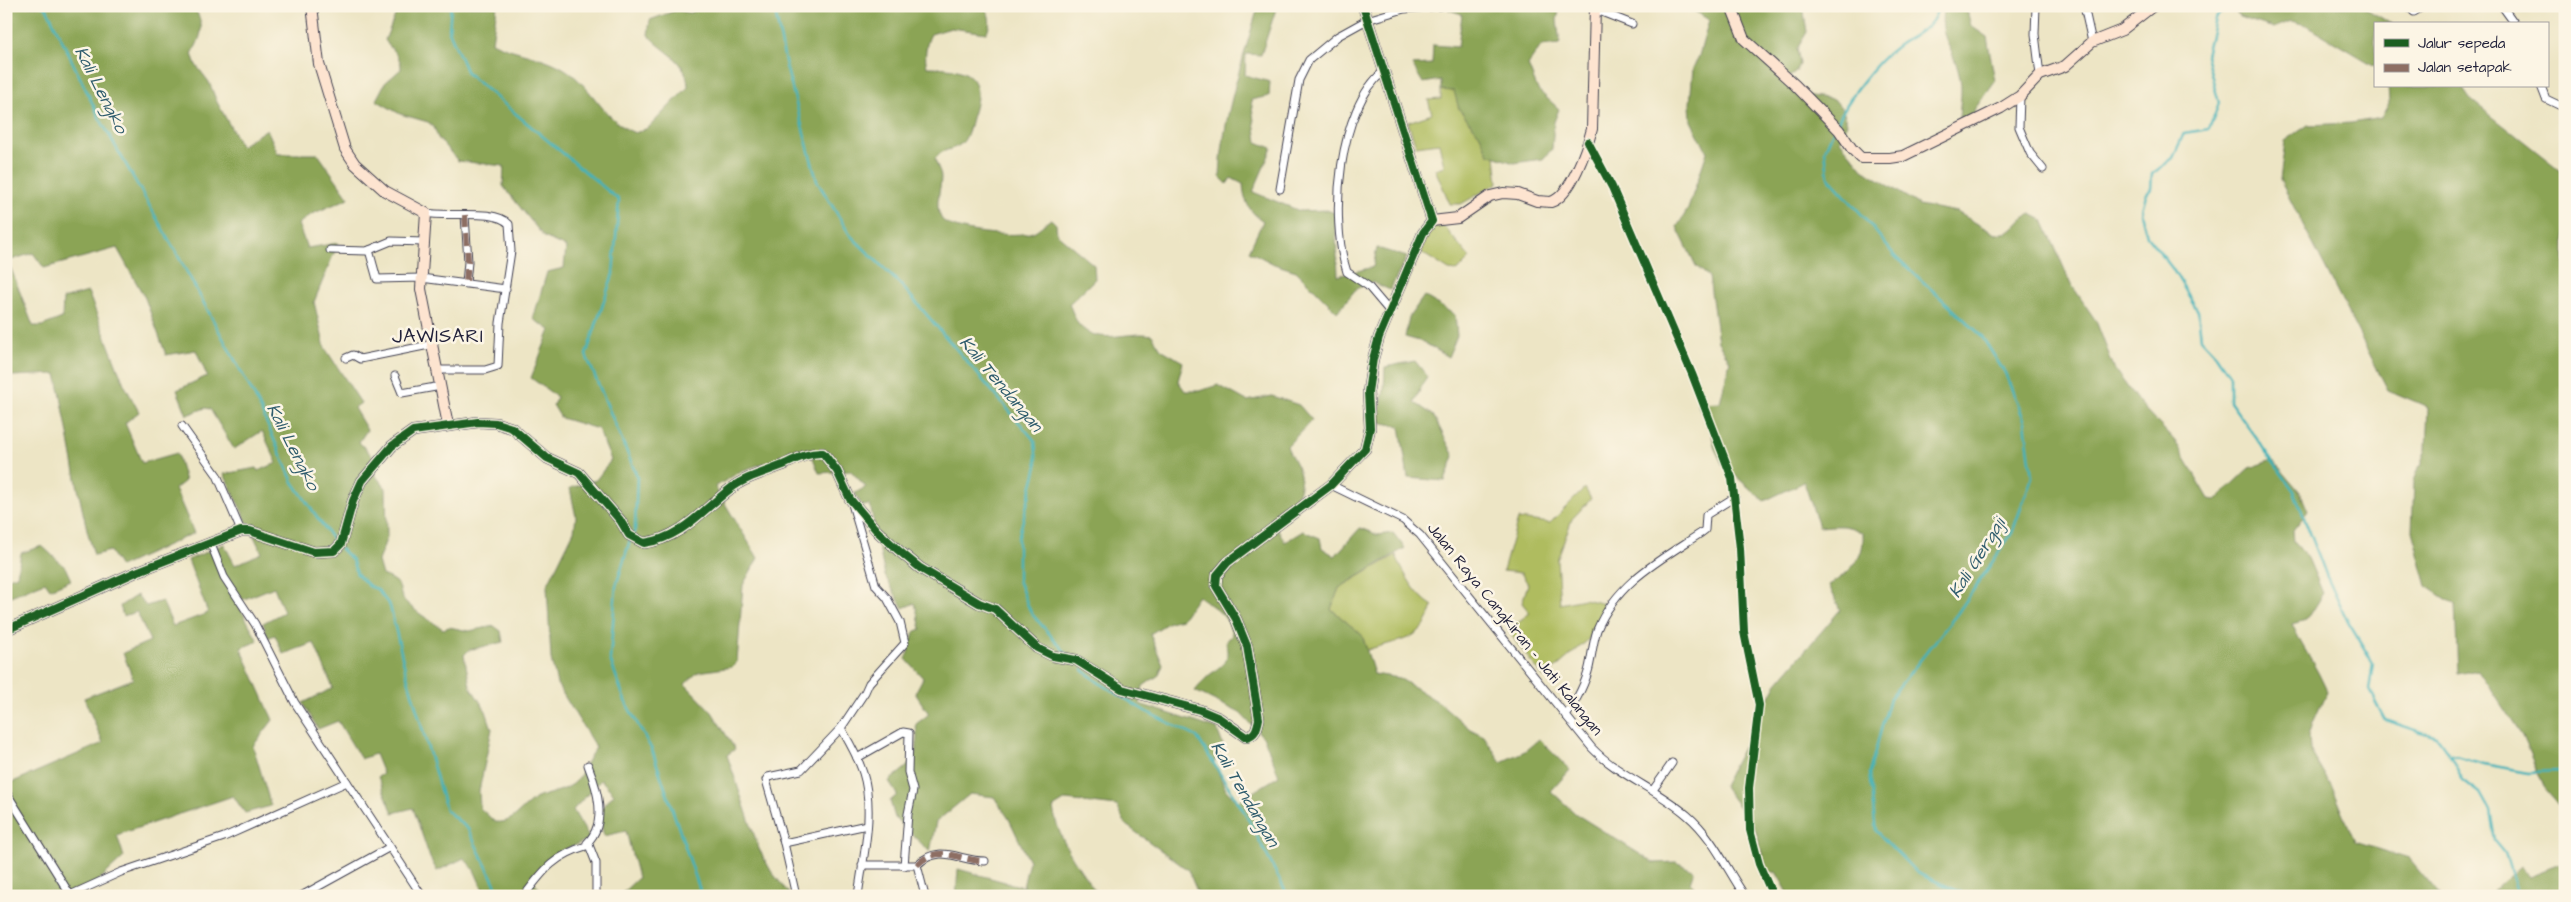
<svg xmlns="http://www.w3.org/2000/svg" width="2571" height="902" font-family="'Architects Daughter',sans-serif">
<rect width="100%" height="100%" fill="#fcf5e5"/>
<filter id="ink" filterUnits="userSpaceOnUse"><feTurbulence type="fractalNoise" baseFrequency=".02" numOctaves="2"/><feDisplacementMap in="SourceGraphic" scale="10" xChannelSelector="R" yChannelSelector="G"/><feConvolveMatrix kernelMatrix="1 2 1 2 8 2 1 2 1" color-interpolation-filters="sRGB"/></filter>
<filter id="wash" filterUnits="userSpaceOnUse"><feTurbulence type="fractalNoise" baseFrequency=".0096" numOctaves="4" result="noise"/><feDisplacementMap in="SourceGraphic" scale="20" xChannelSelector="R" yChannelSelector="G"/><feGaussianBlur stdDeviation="1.12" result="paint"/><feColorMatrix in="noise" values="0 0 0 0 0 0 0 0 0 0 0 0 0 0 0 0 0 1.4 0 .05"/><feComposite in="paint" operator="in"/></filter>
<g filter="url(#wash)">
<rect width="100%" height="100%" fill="#ede5c5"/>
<g fill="#afbc5e" stroke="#686f4c">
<path d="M1441 90 1455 91 1459 109 1480 135 1488 154 1495 156 1498 183 1461 204H1450L1435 169 1444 166 1439 143 1416 146 1408 122 1432 114 1428 100 1441 99Z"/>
<path d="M1443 225 1470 258 1457 271 1449 270 1422 253 1425 237 1433 227Z"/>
<path d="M1585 488 1591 499 1572 519 1557 560 1560 604 1584 599 1605 604 1588 640 1544 678 1518 645 1508 629 1530 613 1522 603 1528 584 1521 573 1503 571 1518 519 1550 523Z"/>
<path d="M1396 555C1403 573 1416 596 1433 606 1423 643 1399 639 1367 650L1362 635 1331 609 1339 588Z"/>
</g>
<g fill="#8ba455" stroke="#566348" fill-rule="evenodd">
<path d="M6 6H193C206 26 202 35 192 54L196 65 209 82 217 102 241 146 267 129 278 154H318L349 198 312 214 298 224 307 248 338 243 314 302 325 348 361 403 354 408 367 430 359 442 374 458V474L386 488 387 537 378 561 382 575C409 585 394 592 407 603 417 613 431 621 443 629L449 627 469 631 494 626 501 631 503 642 469 650 464 655 470 686 486 711 492 729 479 791 480 808 495 822C515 824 520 807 537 798 548 793 562 792 573 784 583 776 586 759 596 748L557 684 551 659 547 586 574 531 576 517 570 488 596 480 611 460 598 429 561 418 553 405 557 397 531 378 550 330 533 319 547 272 564 268 566 247 544 237 503 186 504 166 458 161 438 138 434 127 428 122 400 114 376 100 385 83 401 69C402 57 391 50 385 40L399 6H497L492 42C518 55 552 56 574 76 596 95 607 122 635 133L648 128 688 87C687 59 665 54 648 35L650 20 677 10 690 13 704 6H984C990 15 992 24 986 33L951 28 931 34C926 43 924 56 927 67 968 67 987 76 972 118 970 126 967 139 961 144 952 151 942 148 935 159 936 165 941 171 941 177 941 190 934 205 941 218 949 233 1018 238 1033 232 1038 230 1045 223 1051 219L1056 224 1057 234 1094 265 1095 279 1069 304C1072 310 1075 320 1079 325 1099 347 1128 330 1152 335L1161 349 1183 362 1178 381 1185 391H1199L1218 385 1247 401 1272 396 1299 405 1312 420 1287 446C1290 455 1298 466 1300 475 1303 495 1288 512 1275 524L1285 542 1303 531 1320 538 1322 548 1335 556 1360 528 1378 535 1393 533 1405 548 1339 588 1331 609 1362 635 1374 674 1399 678 1440 703 1470 729 1484 736 1501 762 1525 751 1539 739 1570 770 1551 791 1576 814 1654 863 1676 862 1694 871 1690 882 1701 896H1199L1188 870 1126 825 1117 806 1066 800 1053 808C1059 843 1079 868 1099 896H956L958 869 1023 887 1029 861 1009 819 994 797 970 794 936 822 930 852 895 818 890 801 897 795 889 781C917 759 919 760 916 724L929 714 915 693 923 678 906 659 914 632 921 629 915 603 903 608 885 576 870 505 862 506 855 493 866 487 851 471 819 473 813 458 804 449 741 471 715 487 758 558 743 585 737 662 732 667 698 672 685 684 712 712 735 749 727 755 759 849 771 871 791 896H619L638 878 626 831 604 836 598 812 614 794 601 780 573 810 590 839 560 851 530 877 545 896H477L484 892 474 870 464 858 437 871 430 858 413 808 393 813 378 777 383 774 375 754 361 759 338 721 318 729 303 703 333 688 314 643 283 654 275 635 268 638 263 623 284 612 274 587 237 602 258 641 241 648 273 720 253 746 271 806 245 813 233 796 117 835 124 857 82 896H6V785L103 743 84 698 133 679 123 653 150 641 137 612 123 616 120 606 137 595 146 606 162 601 173 626 208 613 188 560 224 544 235 565 262 553 224 474 256 468 258 471 277 463 262 431 234 449 210 409 205 408 187 415 177 390 207 376 196 350 166 355 145 298 117 248 44 268 33 253 8 261 33 326H42L62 318 63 299 88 292 124 384 139 412 125 423 142 463 177 453 185 481 175 489 194 533 120 567 110 551 94 555C76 496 70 434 56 374L12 376 6 380ZM1198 596C1213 607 1229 615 1232 635L1226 642C1229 661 1226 662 1212 673 1206 677 1200 685 1195 691L1240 713 1264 738 1279 776 1237 802 1226 790 1214 763 1223 745 1217 729 1140 704 1143 686 1159 675 1163 665 1150 634 1169 622 1182 619Z"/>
<path d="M1277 6 1261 55 1246 54 1245 75 1270 82 1269 96 1251 100 1257 142 1272 148 1253 192 1300 211 1327 210 1335 213 1338 276 1373 267 1377 248 1407 257 1390 290 1372 282 1356 289 1337 312 1296 271 1274 264 1249 251 1263 221C1249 212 1244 201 1243 184L1231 178 1227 184 1220 177C1222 118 1242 63 1258 7Z"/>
<path d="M1449 6H1560L1557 20 1560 44 1541 46 1528 65 1538 90 1559 109 1554 122 1552 149 1543 159 1514 163 1488 154 1480 135 1459 109 1454 91 1441 90V80L1423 83 1412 65 1432 64 1433 45 1458 47 1462 14 1449 10Z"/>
<path d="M1691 6H1803L1807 32 1797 49 1800 64 1796 72 1783 82 1795 94 1834 99 1843 110 1847 123 1840 141 1863 169 1919 205 1957 212 1995 234C2019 233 2014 221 2031 214L2043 220 2071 284 2096 321 2115 370 2140 404 2175 441 2209 499 2216 500 2250 468 2273 460 2300 492 2308 511 2293 530 2294 542 2308 558 2323 593 2306 620 2292 624C2302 648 2317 667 2327 691L2313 723 2309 736 2310 750 2334 791 2355 842 2409 859 2440 896H1790L1776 872 1768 873 1755 829 1723 786 1777 683 1840 610 1829 585C1849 573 1865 559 1863 534 1849 523 1835 526 1819 527L1804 482 1764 501 1723 465 1715 449 1711 431 1697 403 1720 402 1730 361 1718 342 1709 277 1696 266 1677 227 1688 209 1707 152 1691 121 1690 104 1693 68 1699 56 1709 20 1691 9Z"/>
<path d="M1944 6H1966L1971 26 1987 37 1995 81 1974 110 1975 117 1959 118C1960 103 1963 88 1959 74 1953 47 1937 36 1944 6Z"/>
<path d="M2232 6H2361L2392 24H2375V66L2306 25 2291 21 2274 28 2239 17Z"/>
<path d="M2388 86H2461L2470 99 2565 174V812L2544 787 2522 736 2478 670 2458 674 2455 605 2427 586 2412 531 2414 481 2426 449 2428 407 2388 390 2280 180 2285 141 2308 125 2351 123 2381 118 2389 103Z"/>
<path d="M1424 296 1455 315 1457 336 1448 357 1423 342 1405 337 1409 317Z"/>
<path d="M1415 361 1427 376 1414 402 1433 415 1454 456 1445 481 1408 478 1400 426 1377 422 1384 390 1385 367Z"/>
<path d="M42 546 65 567 71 580 50 589 45 582 6 598V579L17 575 21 553Z"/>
<path d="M2565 862V896H2488L2520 866 2529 876Z"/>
</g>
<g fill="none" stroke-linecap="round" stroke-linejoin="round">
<g stroke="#42b2b9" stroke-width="2.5">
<path d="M42 6 47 9 100 119 177 254 255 397 293 482 337 546"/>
<path d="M451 6 449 31 467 73 619 200 613 274 586 355 637 476 635 529 633 535"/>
<path d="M774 6 786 66 817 181 850 235 902 286 1035 441 1037 466 1018 539V580L1031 613 1068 655"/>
<path d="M2227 6 2215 19 2206 55 2219 103 2209 129 2184 133 2173 158 2152 174 2151 189 2146 195 2141 213 2147 236 2172 268 2198 311 2201 339 2216 355 2230 376V402L2294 491 2327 577 2348 622 2373 663 2369 690 2385 720 2437 737 2449 754 2483 764 2528 772 2565 771"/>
<path d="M1837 124C1847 99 1875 63 1896 47 1913 33 1934 31 1938 6"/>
<path d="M1834 129 1825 150 1828 177 1864 217 1895 256 1981 335 2005 373 2025 422 2032 477 2012 533 1957 614 1890 698 1869 773 1876 831 1917 873 1969 896"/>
<path d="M630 540 616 586 610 659 625 701 652 750 702 896"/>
<path d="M341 549 352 560 357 574 369 586 377 589 390 606 405 669 446 810 468 829 501 896"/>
<path d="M1083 670 1098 682 1145 711 1197 737 1245 813 1288 896"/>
<path d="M2449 754 2463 780 2480 793 2490 811 2495 841 2505 853 2518 896"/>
</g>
</g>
</g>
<g filter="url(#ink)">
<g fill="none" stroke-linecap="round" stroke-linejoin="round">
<defs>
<g id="street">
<path d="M2036 6 2035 34 2040 75"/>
<path d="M2084 6 2092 42"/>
<path d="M2408 6 2414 12 2424 6"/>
<path d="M2502 6 2515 24"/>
<path d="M1594 9 1632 24"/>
<path d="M1384 71C1338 108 1329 219 1347 272L1368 286 1390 312"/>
<path d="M2541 86 2546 99 2565 108"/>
<path d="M2020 96 2019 127 2030 153 2043 169"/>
<path d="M1588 142 1612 187 1692 374 1732 478 1740 548 1744 632 1759 705 1749 788 1750 830 1759 864 1773 896"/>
<path d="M1280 189 1299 80 1309 60 1338 36 1367 20 1404 9 1441 6"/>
<path d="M426 213C448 218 495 208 509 224L511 251 500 323 498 366 485 370H439"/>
<path d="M465 215 468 262 466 283"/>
<path d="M330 250 367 251 391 241 424 242"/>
<path d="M369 250 377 279 421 278 506 289"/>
<path d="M346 358 353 355 360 359 434 344"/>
<path d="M395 376 402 393 441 386"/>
<path d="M182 426 217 475 241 531"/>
<path d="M1331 485 1403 520 1420 535 1592 748C1619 776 1657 789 1687 815 1713 837 1726 868 1745 896"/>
<path d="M852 504 876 586 887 598 900 622 905 643 869 683 865 692 841 728C849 742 858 757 863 773 875 811 863 857 858 896"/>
<path d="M210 542 224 577 255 624 295 703 390 847"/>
<path d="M1566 716C1576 701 1585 685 1589 668 1592 655 1593 642 1597 630 1617 582 1660 560 1701 533L1705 530 1706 515 1735 497"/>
<path d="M841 728 801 770 768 777 766 780 784 843 867 825"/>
<path d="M857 758 903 732 909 733 908 772 913 790 908 814 904 866"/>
<path d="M588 765C597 788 608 823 587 843L589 845"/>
<path d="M1653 790 1672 763"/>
<path d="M6 792 71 896"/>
<path d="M784 843 796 896"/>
<path d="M862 865H917L925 896"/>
<path d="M917 865C939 843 959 861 985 861"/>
<path d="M70 895 121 872 224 837 347 782"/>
<path d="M301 896 390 847 422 896"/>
<path d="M524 896C544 869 555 855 589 845L596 863V896"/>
</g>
<g id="secondary">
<path d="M312 6 319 64 345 149 355 164 385 191 426 213 421 289 448 425"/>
<path d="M1731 6 1744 39 1795 85 1839 130 1852 149 1861 158H1890L1903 156 2001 108 2020 96 2040 75 2065 66 2092 42 2122 30 2153 6"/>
<path d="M1432 221 1458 218 1490 196 1503 193 1518 194 1537 201 1551 202C1571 196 1587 148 1592 129L1595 6"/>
<path d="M6 630 136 572 241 531H250L314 552 334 551 341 544 353 501 362 481 392 446 413 431 478 422 496 423 512 428 547 458 579 473 620 520 629 535 644 543C680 539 703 510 730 489 745 477 766 472 783 465 796 459 809 452 823 453L837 471 850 499 877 531 898 550 920 568 979 603 995 609 1037 648 1053 656 1076 660 1122 689 1200 710 1219 718 1246 737C1256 735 1257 728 1259 719L1247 646 1236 619 1216 586 1217 575 1228 562 1331 485 1365 449 1370 428 1368 392 1373 359 1379 337 1423 233 1432 221 1363 6"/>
</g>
</defs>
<use href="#street" stroke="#403f50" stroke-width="9"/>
<use href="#secondary" stroke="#403f50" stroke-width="12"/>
<use href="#street" stroke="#fff" stroke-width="7"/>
<use href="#secondary" stroke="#fde4d0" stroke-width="10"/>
<g stroke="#8d6e63" stroke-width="6" stroke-dasharray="12 6" stroke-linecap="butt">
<path d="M465 215 468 262 466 283"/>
<path d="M917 865C939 843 959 861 985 861"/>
</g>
<defs>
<g id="cycleway">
<path d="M1588 142 1612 187 1692 374 1732 478 1740 548 1744 632 1759 705 1749 788 1750 830 1759 864 1773 896"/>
<path d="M6 630 136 572 241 531H250L314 552 334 551 341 544 353 501 362 481 392 446 413 431 478 422 496 423 512 428 547 458 579 473 620 520 629 535 644 543C680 539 703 510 730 489 745 477 766 472 783 465 796 459 809 452 823 453L837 471 850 499 877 531 898 550 920 568 979 603 995 609 1037 648 1053 656 1076 660 1122 689 1200 710 1219 718 1246 737C1256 735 1257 728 1259 719L1247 646 1236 619 1216 586 1217 575 1228 562 1331 485 1365 449 1370 428 1368 392 1373 359 1379 337 1423 233 1432 221 1363 6"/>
</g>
</defs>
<use href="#cycleway" stroke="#fcf5e5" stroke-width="11"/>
<use href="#cycleway" stroke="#1b5e20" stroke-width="8"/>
</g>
</g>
<g text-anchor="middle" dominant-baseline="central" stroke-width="5" stroke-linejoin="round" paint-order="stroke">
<g font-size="16" fill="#22223b" stroke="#fcf5e5">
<text transform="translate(1515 629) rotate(51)">Jalan Raya Cangkiran - Jati Kalangan</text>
</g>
<g font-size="18" font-style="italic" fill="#2f5c6d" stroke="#fcf5e5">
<text transform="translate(101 90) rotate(63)">Kali Lengko</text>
<text transform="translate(1001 384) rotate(50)">Kali Tendangan</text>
<text transform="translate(293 447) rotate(63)">Kali Lengko</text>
<text transform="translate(1977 558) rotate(-58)">Kali Gergaji</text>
<text transform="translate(1245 794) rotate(60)">Kali Tendangan</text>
</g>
<g font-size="19" letter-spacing="1" fill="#22223b" stroke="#fcf5e5">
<text x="438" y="336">JAWISARI</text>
</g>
</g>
<rect width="2571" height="902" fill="none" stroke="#fcf5e5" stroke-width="25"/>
<rect x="2374" y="22" width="175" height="65" fill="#fcf5e5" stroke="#a5a1a1"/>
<rect x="2384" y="39" width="25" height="8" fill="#1b5e20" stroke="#a5a1a1"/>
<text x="2418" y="48" font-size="15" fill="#22223b">Jalur sepeda</text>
<rect x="2384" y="64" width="25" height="8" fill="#8d6e63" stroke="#a5a1a1"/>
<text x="2418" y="72" font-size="15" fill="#22223b">Jalan setapak</text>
</svg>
